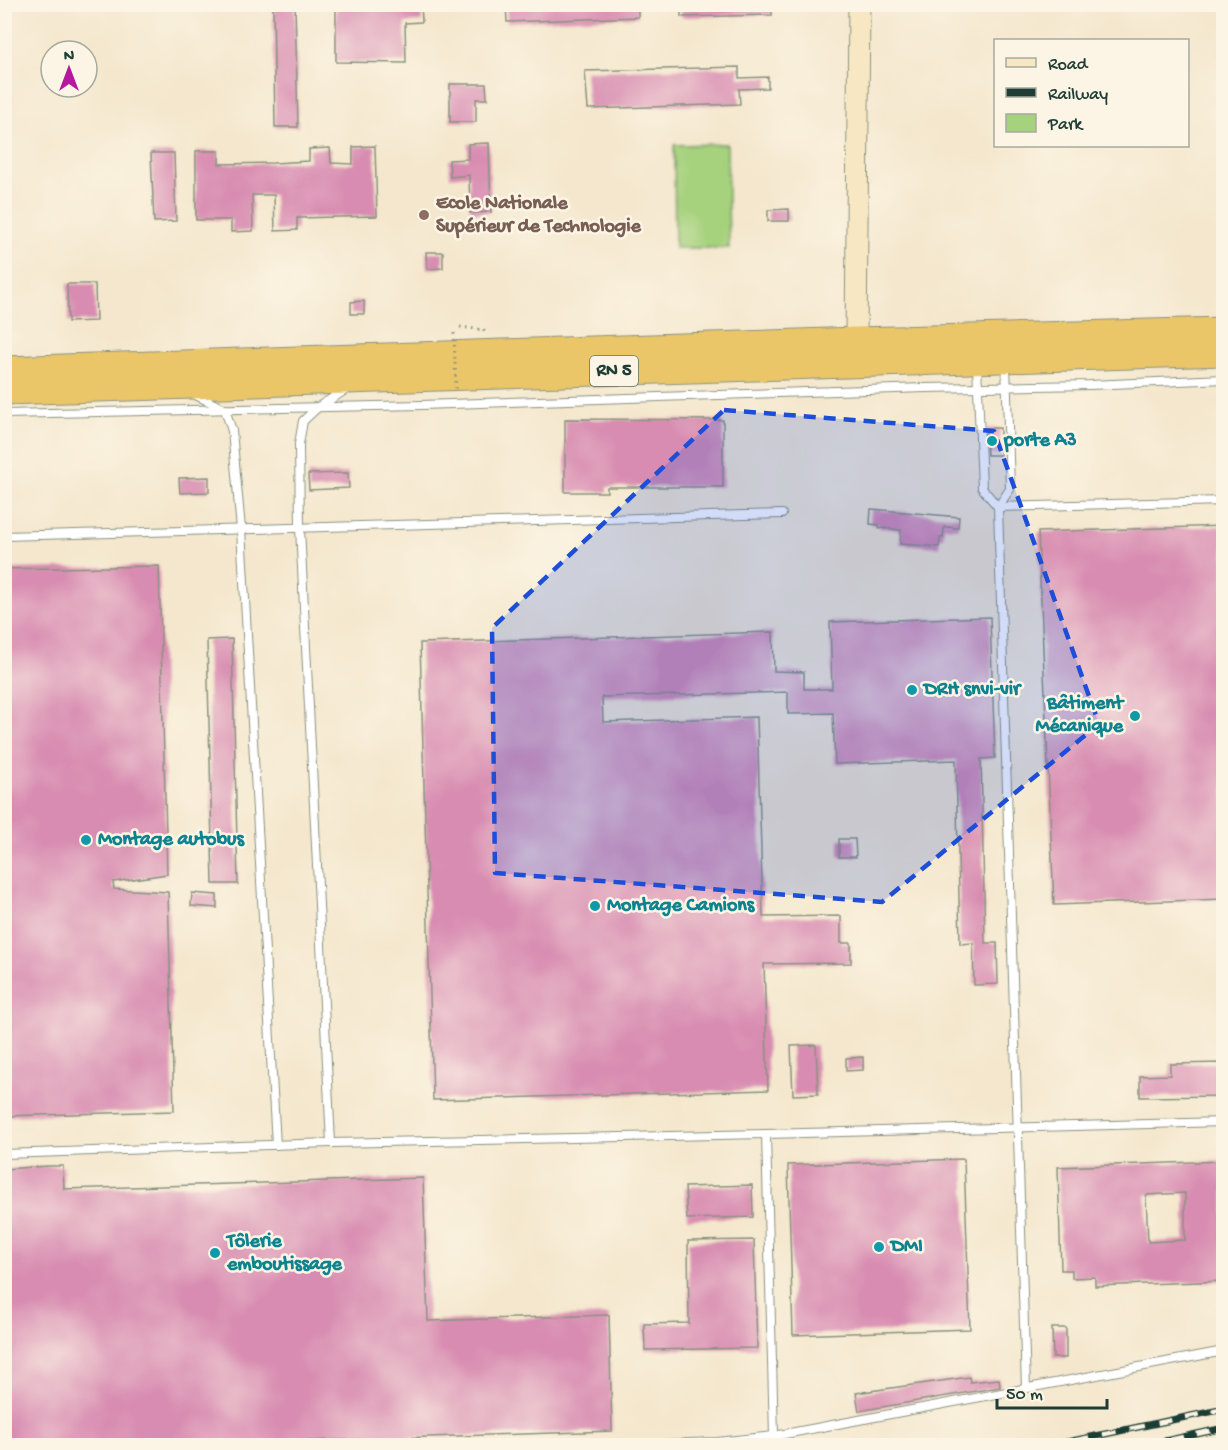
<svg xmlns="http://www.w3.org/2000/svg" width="1228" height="1450" font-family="'Gochi Hand',sans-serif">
<rect width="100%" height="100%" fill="#fcf5e5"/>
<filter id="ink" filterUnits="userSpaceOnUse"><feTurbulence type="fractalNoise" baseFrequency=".0167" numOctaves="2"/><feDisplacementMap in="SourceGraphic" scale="12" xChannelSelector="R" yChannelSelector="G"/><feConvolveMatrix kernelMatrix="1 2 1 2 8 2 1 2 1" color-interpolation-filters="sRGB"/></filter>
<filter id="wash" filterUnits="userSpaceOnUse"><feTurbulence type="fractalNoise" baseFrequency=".008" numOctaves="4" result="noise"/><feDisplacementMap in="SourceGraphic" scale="24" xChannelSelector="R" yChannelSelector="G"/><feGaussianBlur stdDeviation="1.35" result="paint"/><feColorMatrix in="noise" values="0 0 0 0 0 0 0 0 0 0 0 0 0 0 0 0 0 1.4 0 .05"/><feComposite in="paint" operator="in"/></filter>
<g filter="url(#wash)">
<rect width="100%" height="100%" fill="#f4e7cd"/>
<path fill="#a6d17d" stroke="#628758" stroke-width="1.5" d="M727 144 729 248H675L674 145Z"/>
<g id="blocks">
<g fill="#d88cb1" fill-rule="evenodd">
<path d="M273 4H295L298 127H275Z"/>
<path d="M336 4H421L422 22 405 23 406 63 336 62Z"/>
<path d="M506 4H638V17L507 22Z"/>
<path d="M681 4H772V15L681 17Z"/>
<path d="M739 67V78L768 77V88L739 89 740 104 588 109 585 71Z"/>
<path d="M450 84H486L487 99H476V122H450Z"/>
<path d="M489 143 491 212 470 213 469 175 450 177 449 160 468 159V144Z"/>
<path d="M375 146 377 216 297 218V230L275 231 274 195H252L253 231 231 232V220H196V151H219V164L273 163 309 161V149L330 148 331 163 353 164V147Z"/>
<path d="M151 153H174L176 221 154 222Z"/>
<path d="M789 209V221H768V210Z"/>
<path d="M426 252H443V268L427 269Z"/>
<path d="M67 284H95L96 321 68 322Z"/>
<path d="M364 301V314H351V302Z"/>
<path d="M565 419 723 420V487H607V492H565Z"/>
<path d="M986 428H1000V455H987Z"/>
<path d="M348 473 349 488 309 490 308 474Z"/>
<path d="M209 477V492L180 493 179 478Z"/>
<path d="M871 509 959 517 958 528 944 527 943 538H940L939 547 900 544 901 530 879 528V525L870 524Z"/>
<path d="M1224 526V899L1054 905 1038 532Z"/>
<path d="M159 566 167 874 113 882 114 889 168 892 174 1111 4 1116V569Z"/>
<path d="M990 617 995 758 981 759 985 943H997L998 984 974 985 973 943 960 944 956 760 835 764 833 713 788 714V692L602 697 603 722 757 717 763 917 841 916V943H851V963L764 964 768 1090 433 1100 420 643 773 632 774 671 804 672V689H832L830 622Z"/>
<path d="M232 639 238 884H213L207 640Z"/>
<path d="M839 839H855L856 857H839Z"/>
<path d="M192 893 217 895V908L191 906Z"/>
<path d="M816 1045 818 1094 793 1095 791 1046Z"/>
<path d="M863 1057V1070L846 1071V1058Z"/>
<path d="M1224 1063V1096L1140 1097V1076L1170 1075V1064Z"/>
<path d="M964 1159 970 1329 793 1335 788 1165Z"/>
<path d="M1224 1161V1281L1095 1286V1277L1072 1278V1270H1061L1058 1167ZM1185 1193V1240L1148 1242 1146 1195Z"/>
<path d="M49 1166H63L64 1189 423 1178 428 1321 609 1315 612 1431 155 1446H4V1169Z"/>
<path d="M752 1185 753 1217 687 1219 685 1187Z"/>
<path d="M754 1240 757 1348 645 1350 644 1324 689 1323 688 1241Z"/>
<path d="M1052 1328H1066V1358H1053Z"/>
<path d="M969 1377 970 1382 999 1379 1000 1387 859 1411 856 1393Z"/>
</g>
</g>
</g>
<g filter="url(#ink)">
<use href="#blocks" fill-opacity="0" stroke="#8a9280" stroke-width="1.5"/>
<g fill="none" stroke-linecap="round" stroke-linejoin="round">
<defs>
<g id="lane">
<path d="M977 364 982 488 998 507"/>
<path d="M1006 365 1010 489 998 507 1026 1388"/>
<path d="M193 394 225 409 232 431 241 529 276 1145"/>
<path d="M4 414 422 405 925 388 1090 385 1224 379"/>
<path d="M998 507 1224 501"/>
<path d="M4 536 782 514"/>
<path d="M766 1134 774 1436"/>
<path d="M331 1143 300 528 299 444 303 421 318 407 347 389"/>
<path d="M4 1154 331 1143 766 1134 1224 1122"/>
<path d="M607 1446 717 1442 774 1436 1224 1351"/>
</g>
<path id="secondary" d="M856 341 859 4"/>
<g id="highway">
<path d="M4 370 856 341 1224 331"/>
<path d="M4 391 1224 352"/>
</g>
</defs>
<use href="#lane" stroke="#8a9280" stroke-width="10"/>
<use href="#secondary" stroke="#8a9280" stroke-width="23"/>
<use href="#highway" stroke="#8a9280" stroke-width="29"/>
<path stroke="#8a9280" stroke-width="3" stroke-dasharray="1.5 4.5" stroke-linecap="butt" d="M460 327 484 330 482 334"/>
<use href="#lane" stroke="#fff" stroke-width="8"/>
<use href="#secondary" stroke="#f7e8c3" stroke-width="21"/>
<use href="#highway" stroke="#eac669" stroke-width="27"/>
<defs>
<g id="rail">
<path d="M1048 1446 1224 1409"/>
<path d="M1142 1446 1224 1428"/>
<path d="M1215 1446 1224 1444"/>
</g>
</defs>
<use href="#rail" stroke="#1f3d34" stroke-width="7"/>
<use href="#rail" stroke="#fcf5e5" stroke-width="4.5" stroke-dasharray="14" stroke-linecap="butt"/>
<path stroke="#8a9280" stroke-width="3" stroke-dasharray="1.5 4.5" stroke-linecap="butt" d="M454 333 456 391"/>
</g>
</g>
<path fill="#1d4ed8" fill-opacity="0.2" stroke="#1d4ed8" stroke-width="4.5" stroke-dasharray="12 8" stroke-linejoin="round" d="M724 410 994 431 1099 724 882 902 495 873 492 628Z"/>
<circle fill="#8d6e63" stroke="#fcf5e5" stroke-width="2" cx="424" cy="215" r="6"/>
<g fill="#0f9aa8" stroke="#fcf5e5" stroke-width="2">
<circle cx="992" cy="441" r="6"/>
<circle cx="912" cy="690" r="6"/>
<circle cx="1135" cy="716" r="6"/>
<circle cx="86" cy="840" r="6"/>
<circle cx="595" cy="906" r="6"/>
<circle cx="879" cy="1247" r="6"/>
<circle cx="215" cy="1253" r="6"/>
</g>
<g text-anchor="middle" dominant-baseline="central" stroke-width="5" stroke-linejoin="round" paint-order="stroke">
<rect fill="#fcf5e5" stroke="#617469" stroke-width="1.5" x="590" y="356" width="48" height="30" rx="4.5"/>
<g font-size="18" font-weight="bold" fill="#1f3d34">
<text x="614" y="371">RN 5</text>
</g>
<g font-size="20" font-weight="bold" fill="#785e54" stroke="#fcf5e5" text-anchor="start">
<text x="436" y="204">Ecole Nationale<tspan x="436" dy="23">Supérieur de Technologie</tspan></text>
</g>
<g font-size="20" font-weight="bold" fill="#0d838f" stroke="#fcf5e5" text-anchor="start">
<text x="1004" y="441">porte A3</text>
<text x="924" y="690">DRH snvi-vir</text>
<text x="1123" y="704" text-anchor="end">Bâtiment<tspan x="1123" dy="23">Mécanique</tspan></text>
<text x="98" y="840">Montage autobus</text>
<text x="607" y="906">Montage Camions</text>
<text x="227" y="1242">Tôlerie<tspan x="227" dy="23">emboutissage</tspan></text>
<text x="891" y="1247">DMI</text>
</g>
</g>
<rect width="1228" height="1450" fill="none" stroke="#fcf5e5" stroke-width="24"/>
<rect x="994" y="39" width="195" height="108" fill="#fcf5e5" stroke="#a4ab9e" stroke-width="1.5"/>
<rect x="1006" y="58" width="30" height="9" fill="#f7e8c3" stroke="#a4ab9e" stroke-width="1.5"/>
<text x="1048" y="69" font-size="18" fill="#1f3d34">Road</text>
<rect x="1006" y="88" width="30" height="9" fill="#1f3d34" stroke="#a4ab9e" stroke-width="1.5"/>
<text x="1048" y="99" font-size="18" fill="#1f3d34">Railway</text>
<rect x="1006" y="114" width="30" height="18" fill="#a6d17d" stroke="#a4ab9e" stroke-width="1.5"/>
<text x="1048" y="129" font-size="18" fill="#1f3d34">Park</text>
<g transform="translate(69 69)"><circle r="28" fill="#fcf5e5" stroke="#a4ab9e" stroke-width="1.5"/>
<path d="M0-4.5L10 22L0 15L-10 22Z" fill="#b5179e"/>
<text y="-9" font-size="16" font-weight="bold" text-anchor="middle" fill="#1f3d34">N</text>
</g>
<path d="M997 1399v9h110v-9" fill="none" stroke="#1f3d34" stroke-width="3"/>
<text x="1006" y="1399" font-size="18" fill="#1f3d34" stroke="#fcf5e5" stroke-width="4.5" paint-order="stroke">50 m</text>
</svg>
